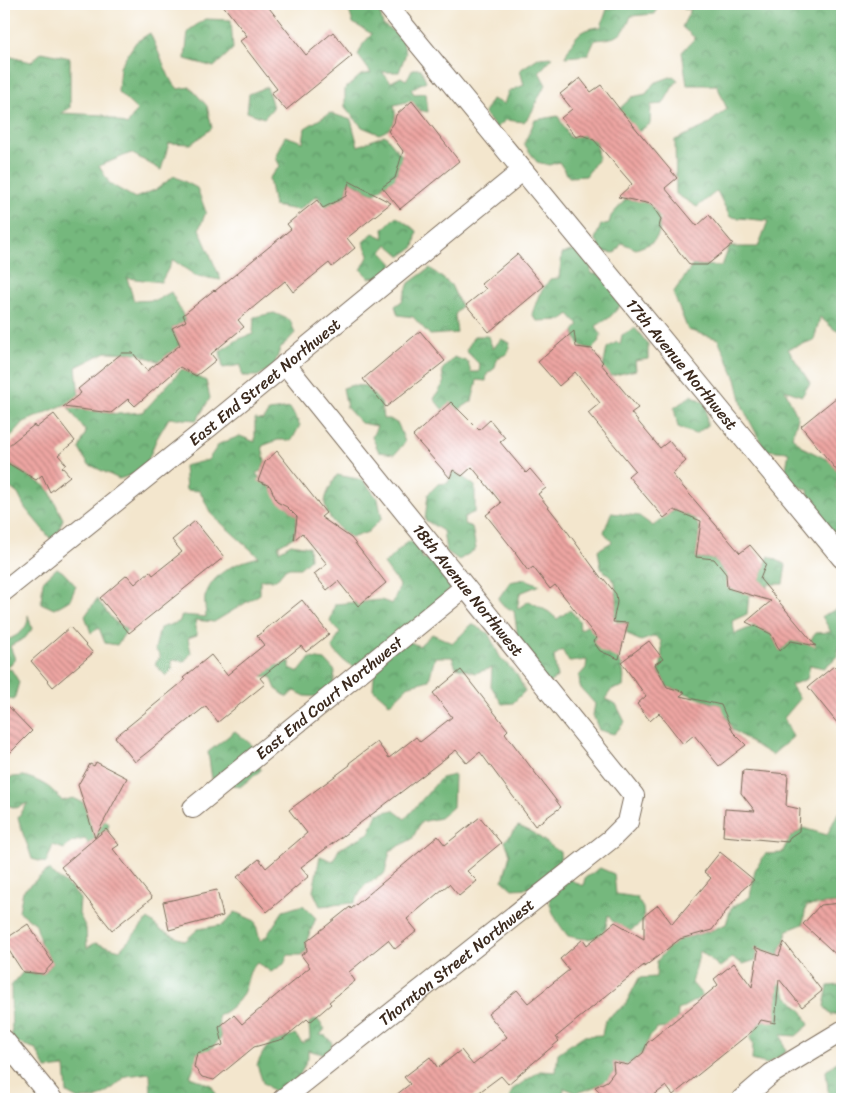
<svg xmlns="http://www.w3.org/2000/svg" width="846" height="1103" font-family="Sriracha,sans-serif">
<defs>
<pattern id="forest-crowns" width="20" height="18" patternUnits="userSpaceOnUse" patternTransform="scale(1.25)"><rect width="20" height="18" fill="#74b87d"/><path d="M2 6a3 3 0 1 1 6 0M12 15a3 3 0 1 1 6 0" fill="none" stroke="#609666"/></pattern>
<pattern id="building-back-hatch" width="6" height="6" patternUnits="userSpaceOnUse" patternTransform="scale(1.25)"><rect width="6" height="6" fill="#eda5a2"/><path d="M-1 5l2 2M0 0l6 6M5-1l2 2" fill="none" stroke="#c18783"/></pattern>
</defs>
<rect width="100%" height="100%" fill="#fff"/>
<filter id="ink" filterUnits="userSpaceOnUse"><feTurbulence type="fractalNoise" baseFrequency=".02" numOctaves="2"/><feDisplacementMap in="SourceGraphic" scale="10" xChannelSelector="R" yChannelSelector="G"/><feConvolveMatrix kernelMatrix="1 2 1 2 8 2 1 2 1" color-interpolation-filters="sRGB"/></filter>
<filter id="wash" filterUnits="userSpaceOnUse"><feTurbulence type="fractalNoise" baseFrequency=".0096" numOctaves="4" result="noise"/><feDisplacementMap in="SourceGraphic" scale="20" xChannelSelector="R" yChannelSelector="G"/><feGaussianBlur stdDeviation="1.12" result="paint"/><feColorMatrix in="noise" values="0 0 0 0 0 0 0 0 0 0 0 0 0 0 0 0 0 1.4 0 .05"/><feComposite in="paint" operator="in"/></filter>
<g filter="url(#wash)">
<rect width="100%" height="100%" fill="#f3e6cd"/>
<g fill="url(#forest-crowns)" stroke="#58714e">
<path d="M352 4 378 5 383 25 401 36 406 53 399 72H382L391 82 401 77 406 80 413 69H421L426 81 411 89 414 94 426 93 428 112 419 110 411 101 394 105C397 121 395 128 379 134L362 127 345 107V89L361 75 371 73 358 55 363 44 372 34 353 23 348 7Z"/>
<path d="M624 4H659L654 14 631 16C623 38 616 38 595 40L588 55 565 57C574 38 578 28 601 27L607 9 623 6Z"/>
<path d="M681 4H842V331L835 330 820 317 814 340 788 349 810 383 802 396 785 390 798 418 792 437 804 448 840 466 836 488 842 489V538L811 513 808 490 784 481 789 452 765 450 743 408 736 379 718 339 688 330 673 293 693 265 722 266 729 247H758L768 221 730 217 717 191 697 207 676 194 675 140 704 127 727 109 717 85H687L682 52 695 38 682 27 691 9H684Z"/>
<path d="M205 19 231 20 233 49 214 67 185 59 188 31Z"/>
<path d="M150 33 170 79 178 89 190 87 207 106 212 128 191 144 169 143 161 170 131 153 99 166 110 184 135 198 157 189 174 176 197 188 206 212 199 229 221 280 196 276 173 260 161 282 127 278 134 301 157 300 171 292 186 321 172 328 180 345 160 362 136 353 106 352 76 367 79 397 94 411 118 414 143 412 182 369 206 381 210 398 197 420 169 418 156 440 144 471 119 479 88 464 79 449 86 432 66 404 24 422 4 444V55L31 62 42 52 70 58V108L61 113 103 115 127 125 137 110 118 92 120 66 136 42Z"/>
<path d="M553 57 539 72 546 85C536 97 536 111 524 122L506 120 496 128 484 113 492 99 504 104 508 92 524 85 520 70 538 58Z"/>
<path d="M673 76 678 80 672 88 663 104 651 105 650 124 634 134 615 113 632 97 646 94 654 83Z"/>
<path d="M267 87 273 108 264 118 247 112 249 94Z"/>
<path d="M330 113 351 120 358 146 385 135 402 156 395 178 374 194 349 181 346 196 326 207 317 196 298 210 274 206 269 178 280 166 276 158 285 136 303 142 305 128Z"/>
<path d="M558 116 570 138 582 135 596 141 598 159 586 176 569 177 559 162 549 165 537 162 524 144 535 120Z"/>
<path d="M626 199C632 200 640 200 646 203 660 209 666 233 651 243 647 245 641 247 636 249L622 243 615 253 603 252 595 239 601 225 609 223 611 216Z"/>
<path d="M396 216 417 231 414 247 401 256 387 244 382 252 393 264 387 276 369 278 361 270 369 255 363 242 373 233 384 238 383 229Z"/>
<path d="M574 250 591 266V274H598L613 285 621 305 609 318 596 326 601 335 598 343 592 349C580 347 576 343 574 331L579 325 569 314 561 320 537 321 532 314 539 295 550 279 559 278 562 254Z"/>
<path d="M430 268 451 285 461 306 455 315 457 333 430 335 413 317 398 315 395 306 402 301 409 283Z"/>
<path d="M274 313 290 320 295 333 280 349 274 366 258 376H242L241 365 223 368 220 351 239 339 253 334 254 317Z"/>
<path d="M635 328 648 344V359L635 361 636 370 611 376 603 368 607 348 617 342 620 345 622 335Z"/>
<path d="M474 336H488L493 349 501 339 510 343 507 354 497 358 495 368 487 374 486 381 477 380 472 401 452 414 442 409 434 399 444 383 442 370 454 357 468 362 471 372H479L480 365 466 351Z"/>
<path d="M353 385 365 386 381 403 383 419H390L398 424 405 442 395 454 379 452 372 437 377 426 361 423 347 408 343 388Z"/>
<path d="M692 395 706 404 707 426 695 434 678 427 674 408Z"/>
<path d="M290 408 300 425 292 440H278L262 446 265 461 262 471 256 473 263 483 270 486 287 507 297 517 294 537 279 545V551L291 544 309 547 310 559 300 568H286L276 580H260V594L214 622 195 620 197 635 188 638 191 653 185 661 172 660V670L166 676 155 664 160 656 155 649 160 628 179 622 182 615 206 617C206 611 204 603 205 597 213 572 235 563 259 557L211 514 200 491 186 490 184 466 208 460 219 444 240 436 255 442V419L263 420 269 411Z"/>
<path d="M4 461 48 488 63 519 54 543 25 508 18 494 4 483Z"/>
<path d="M453 470 475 486V512L464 517V524L472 527 476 549 459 560 446 551 443 531 425 520 428 494 438 484 448 483Z"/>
<path d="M337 475 363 480 378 499 382 518 368 532 351 538C341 531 326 518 325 504 325 494 332 484 337 475Z"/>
<path d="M674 510 694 518 700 529 696 558 714 559 726 574 760 578 769 556 786 565 783 584H768L765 597 749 595 747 614 732 621 735 634 754 626 771 634 780 651 791 641 807 644 816 633 831 632 822 616 842 607V641L838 647V656L824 668 810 665 807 679 791 685 800 699 784 718 793 737 772 755 750 742 732 729 720 705C700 700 686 692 667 687L659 671C663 662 662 651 661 641L655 636 641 641 632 637 626 632 628 623 617 622 614 616 617 602 615 582 601 568 598 550 612 542 604 532 611 513 639 516 653 526Z"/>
<path d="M408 541 423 546 422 558 438 561 453 585 408 641 419 646 432 634 453 643 472 624 488 633 500 657 517 675 525 691 513 703 502 704 491 686 492 668 475 673 456 667 452 657H435L429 680 410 685 390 704 373 689 375 665 359 670 344 661 332 648 340 632 330 622 335 604 381 600 392 604 400 586 384 564Z"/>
<path d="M57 568 63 572 76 586 70 600 54 609 41 603 43 581Z"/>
<path d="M525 579 540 585 520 593 517 609 529 601 549 612 557 619 570 610 579 620 580 630 590 624 598 633 593 641C614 655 627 660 623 687L612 689 605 699 616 704 625 722 614 734 599 730 593 715 595 704 580 687 579 676 586 668 587 660 569 662 562 650 554 656 557 677 549 683 510 652 517 631 514 611 504 606 498 599 510 582Z"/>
<path d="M97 599 113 620 127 630 117 645 105 643 99 628 91 633 85 616Z"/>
<path d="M28 615 32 629 25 638 10 646 15 659 5 671 11 669 19 682 14 700 4 698V641C16 637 29 630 28 615Z"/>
<path d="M268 657 279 666 290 661V668L299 672 310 658 325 660 335 671 333 688 322 697 305 696 295 691 287 697 276 689 271 677 261 676Z"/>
<path d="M235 731 253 746 261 770 240 787 212 779 208 752Z"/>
<path d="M454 775 453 807 440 818 421 822 412 839 390 851 385 873 364 886 354 903 320 906 313 891 320 856 333 861 339 849 369 833 377 814 393 810 405 819 441 778Z"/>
<path d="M24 776C40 781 51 786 62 801L73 798 84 803 87 815C97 814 103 817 109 824L105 838 89 844 85 839 72 842 64 849 53 845 46 863 32 859C28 844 21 832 18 817L28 803 16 808 4 804V778Z"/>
<path d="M838 813 842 814V905L836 903 806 906 803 924 788 930 779 956 758 949 756 960 743 964 732 958 720 967 700 951 692 983 703 996 678 1010 677 1027 657 1029 650 1036 643 1053 628 1065 613 1062 614 1072C604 1085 592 1088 577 1093L564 1088 563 1099H509L513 1089 540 1071 556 1072 558 1053 583 1036 602 1035 605 1020 625 1005 639 978 656 977 657 961 670 946 680 939 708 932 726 924 731 908 750 897 755 870 765 854 782 853 790 837 803 828 827 835Z"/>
<path d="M518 826C536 832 544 842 560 852 561 874 563 877 583 886L585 878 600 868 614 874 616 894 636 897 643 908 644 921 630 931 612 921 608 915 605 932C592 942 582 939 568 936 553 917 547 905 549 881L541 879 530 888 512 889 503 881 510 854 505 841Z"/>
<path d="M48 870 72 889 80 899 79 914 86 928 87 948 95 943 120 950 148 919 161 930 185 941 198 929 223 925 235 912 255 921 260 941 266 937 283 911 303 905 316 918 306 942 307 951 301 955H288L284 964 271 972 257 962C247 972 249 979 244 991 239 1003 229 1010 218 1016L221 1038 194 1067 190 1077 211 1085 219 1099H176V1094L167 1099H151L150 1073 126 1076 114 1087 96 1099H78L67 1093 65 1067 46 1069 36 1049 12 1041 11 986 23 972 43 974 53 963 41 946 36 924 19 911 23 891Z"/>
<path d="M768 972 780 983 787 996 803 1012 809 1025 796 1036 781 1035 786 1052 767 1064 752 1060 753 1044 750 1038 758 1025 764 1020Z"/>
<path d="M842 979V1013L831 1015 824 1006 828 986 840 985Z"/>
<path d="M317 1019 325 1029 320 1035 326 1036 332 1043 330 1052 322 1054 308 1050V1058L294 1087 278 1094 263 1083 257 1065C269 1038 270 1045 295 1034L302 1043 310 1039 309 1023Z"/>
<path d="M842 1057V1099H829L826 1071Z"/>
</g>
<g id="blocks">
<g fill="url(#building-back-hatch)">
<path d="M222 4H266L306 55 333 32 352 56 286 110 271 93 277 89 240 41 247 36Z"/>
<path d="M580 78 591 92 601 85 618 107 677 178 665 188 697 226 709 215 733 244 707 265H690L659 227 661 219 651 204 618 197 632 184 594 140 582 135 576 137 561 118 572 109 560 94Z"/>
<path d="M412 101 459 161 400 209 382 187 395 178 403 151 388 131 394 123 396 115Z"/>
<path d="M349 181 391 203 347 238 355 248 332 267 329 263 293 292 285 281 238 320 244 327 211 354 216 360 196 376 180 367 135 406 128 399 111 413 63 407 81 393 78 389 122 353H133L147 371 180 345 172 328 186 321 183 315 214 290 215 291 291 229 287 224 317 200 323 208 346 196Z"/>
<path d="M517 254 544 286 489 332 466 305 486 289 481 284Z"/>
<path d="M420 331 445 361 386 407 363 379Z"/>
<path d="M574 331 576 347 592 349 603 362 601 364 638 408 631 413 660 448 669 441 686 461 672 474 740 553 750 545 766 564 760 579 816 646 791 641 780 651 771 634 746 622 771 601 727 588 726 574 714 559 696 557 701 521 674 510 664 518 628 476 635 470 588 413 600 403 575 372 559 386 538 362Z"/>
<path d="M842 393V477L801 426Z"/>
<path d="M451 402 479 430 490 420 505 438 500 442 526 473 530 469 546 488 538 494 564 527 602 579 603 578 616 594 617 602 613 622 628 623 619 659 600 651 593 641 597 638 555 585 550 589 533 567 528 571 515 553H516L486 515 501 503 472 467 462 476 453 470 450 478 413 436Z"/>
<path d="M54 414 75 441 58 455 66 464 62 467 70 476 50 492 42 475 36 480 4 461V449L34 425 36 428Z"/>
<path d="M277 451 326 513 321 517 351 538 386 583 358 606 338 581 327 590 314 574 327 564 302 533 294 540 297 517 287 507 277 502 270 486 258 481 265 462Z"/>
<path d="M195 521 224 557 129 633 100 598 127 575 135 584 150 571 153 575 182 552 172 540Z"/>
<path d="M302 600 329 634 306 652 301 646 260 678 265 684 218 722 206 706 135 762 115 737 185 680 183 678 211 655 227 675 264 645 257 636Z"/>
<path d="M70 627 93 653 53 687 31 661Z"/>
<path d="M649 641 663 659 655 664 667 687 685 692 680 696 721 705 733 732 746 745 719 766 694 735 683 744 659 713 650 721 637 704 646 696 621 662Z"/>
<path d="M834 666 842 676V729L808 687Z"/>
<path d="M461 670 508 730 505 733 561 807 535 826 480 752 467 763 456 750 379 809 301 867 309 876 267 912 237 877 259 859 266 868 307 833 289 810 350 765 349 763 377 742 389 758 416 737 420 742 452 717 433 693Z"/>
<path d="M4 702 32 731 4 759Z"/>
<path d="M96 762 127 778 95 838 78 785 90 764 94 766Z"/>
<path d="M743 770 788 774 786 806 800 809 799 831 790 837 788 842 723 836 725 809 755 811 741 793Z"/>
<path d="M480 817 501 843 467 871 477 881 459 896 449 884 407 919 417 931 395 949 388 940 349 972 355 981 329 1002 331 1004 310 1022 307 1019 283 1039 254 1047 214 1080 202 1077 194 1067 197 1053 223 1045 219 1027 234 1015 242 1024 310 967 301 955 307 951 306 942 350 907 351 909 438 836 445 845Z"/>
<path d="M106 829 119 845 113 849 152 898 112 930 61 867Z"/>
<path d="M720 852 754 880 742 890 712 930 680 939 644 967V965L556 1037 559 1041 508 1084 501 1076 470 1099H391L410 1084 404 1077 430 1057 438 1068 461 1050 473 1065 507 1037 488 1014 517 990 528 1003 569 970 560 959 583 939 587 945 615 922 644 939V916L658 905 672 924 711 878 704 872Z"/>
<path d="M217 890 223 916 169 930 163 902Z"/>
<path d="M842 903V960L803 924 820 905Z"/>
<path d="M28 924 53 963 43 974 23 972 4 943V940Z"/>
<path d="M784 942 822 991 802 1007 779 979 775 1023 761 1020 756 1028 673 1095 666 1086 649 1099H606L595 1087 607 1081 614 1072 613 1062 628 1065 643 1053 647 1043 718 985 714 979 734 963 752 987 758 952 754 947 779 956Z"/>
</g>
</g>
</g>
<g filter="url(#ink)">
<use href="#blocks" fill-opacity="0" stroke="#7b6c5b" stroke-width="1"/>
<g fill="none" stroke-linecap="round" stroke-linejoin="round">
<defs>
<g id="street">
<path id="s1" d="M386 4 842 558"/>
<path id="s2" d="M4 591 209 427 522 171"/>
<path id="s3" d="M193 808 465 587"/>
<path d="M4 1040 52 1099"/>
<path id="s4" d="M283 1099 611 839 628 822 634 796 285 364"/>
<path d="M742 1099 771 1074 842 1031"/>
</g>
</defs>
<use href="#street" stroke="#7b6c5b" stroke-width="22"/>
<use href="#street" stroke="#fff" stroke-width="20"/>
</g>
</g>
<g text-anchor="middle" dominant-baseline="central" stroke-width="5" stroke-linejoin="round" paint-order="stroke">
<g font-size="16" fill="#3b2a1e" stroke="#fff">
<text stroke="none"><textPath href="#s1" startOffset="466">17th Avenue Northwest</textPath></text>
<text stroke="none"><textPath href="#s2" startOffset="334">East End Street Northwest</textPath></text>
<text transform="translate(468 590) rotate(51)">18th Avenue Northwest</text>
<text stroke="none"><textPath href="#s3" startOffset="175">East End Court Northwest</textPath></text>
<text stroke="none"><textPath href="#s4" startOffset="221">Thornton Street Northwest</textPath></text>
</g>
</g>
<rect width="846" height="1103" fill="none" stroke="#fff" stroke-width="20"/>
</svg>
